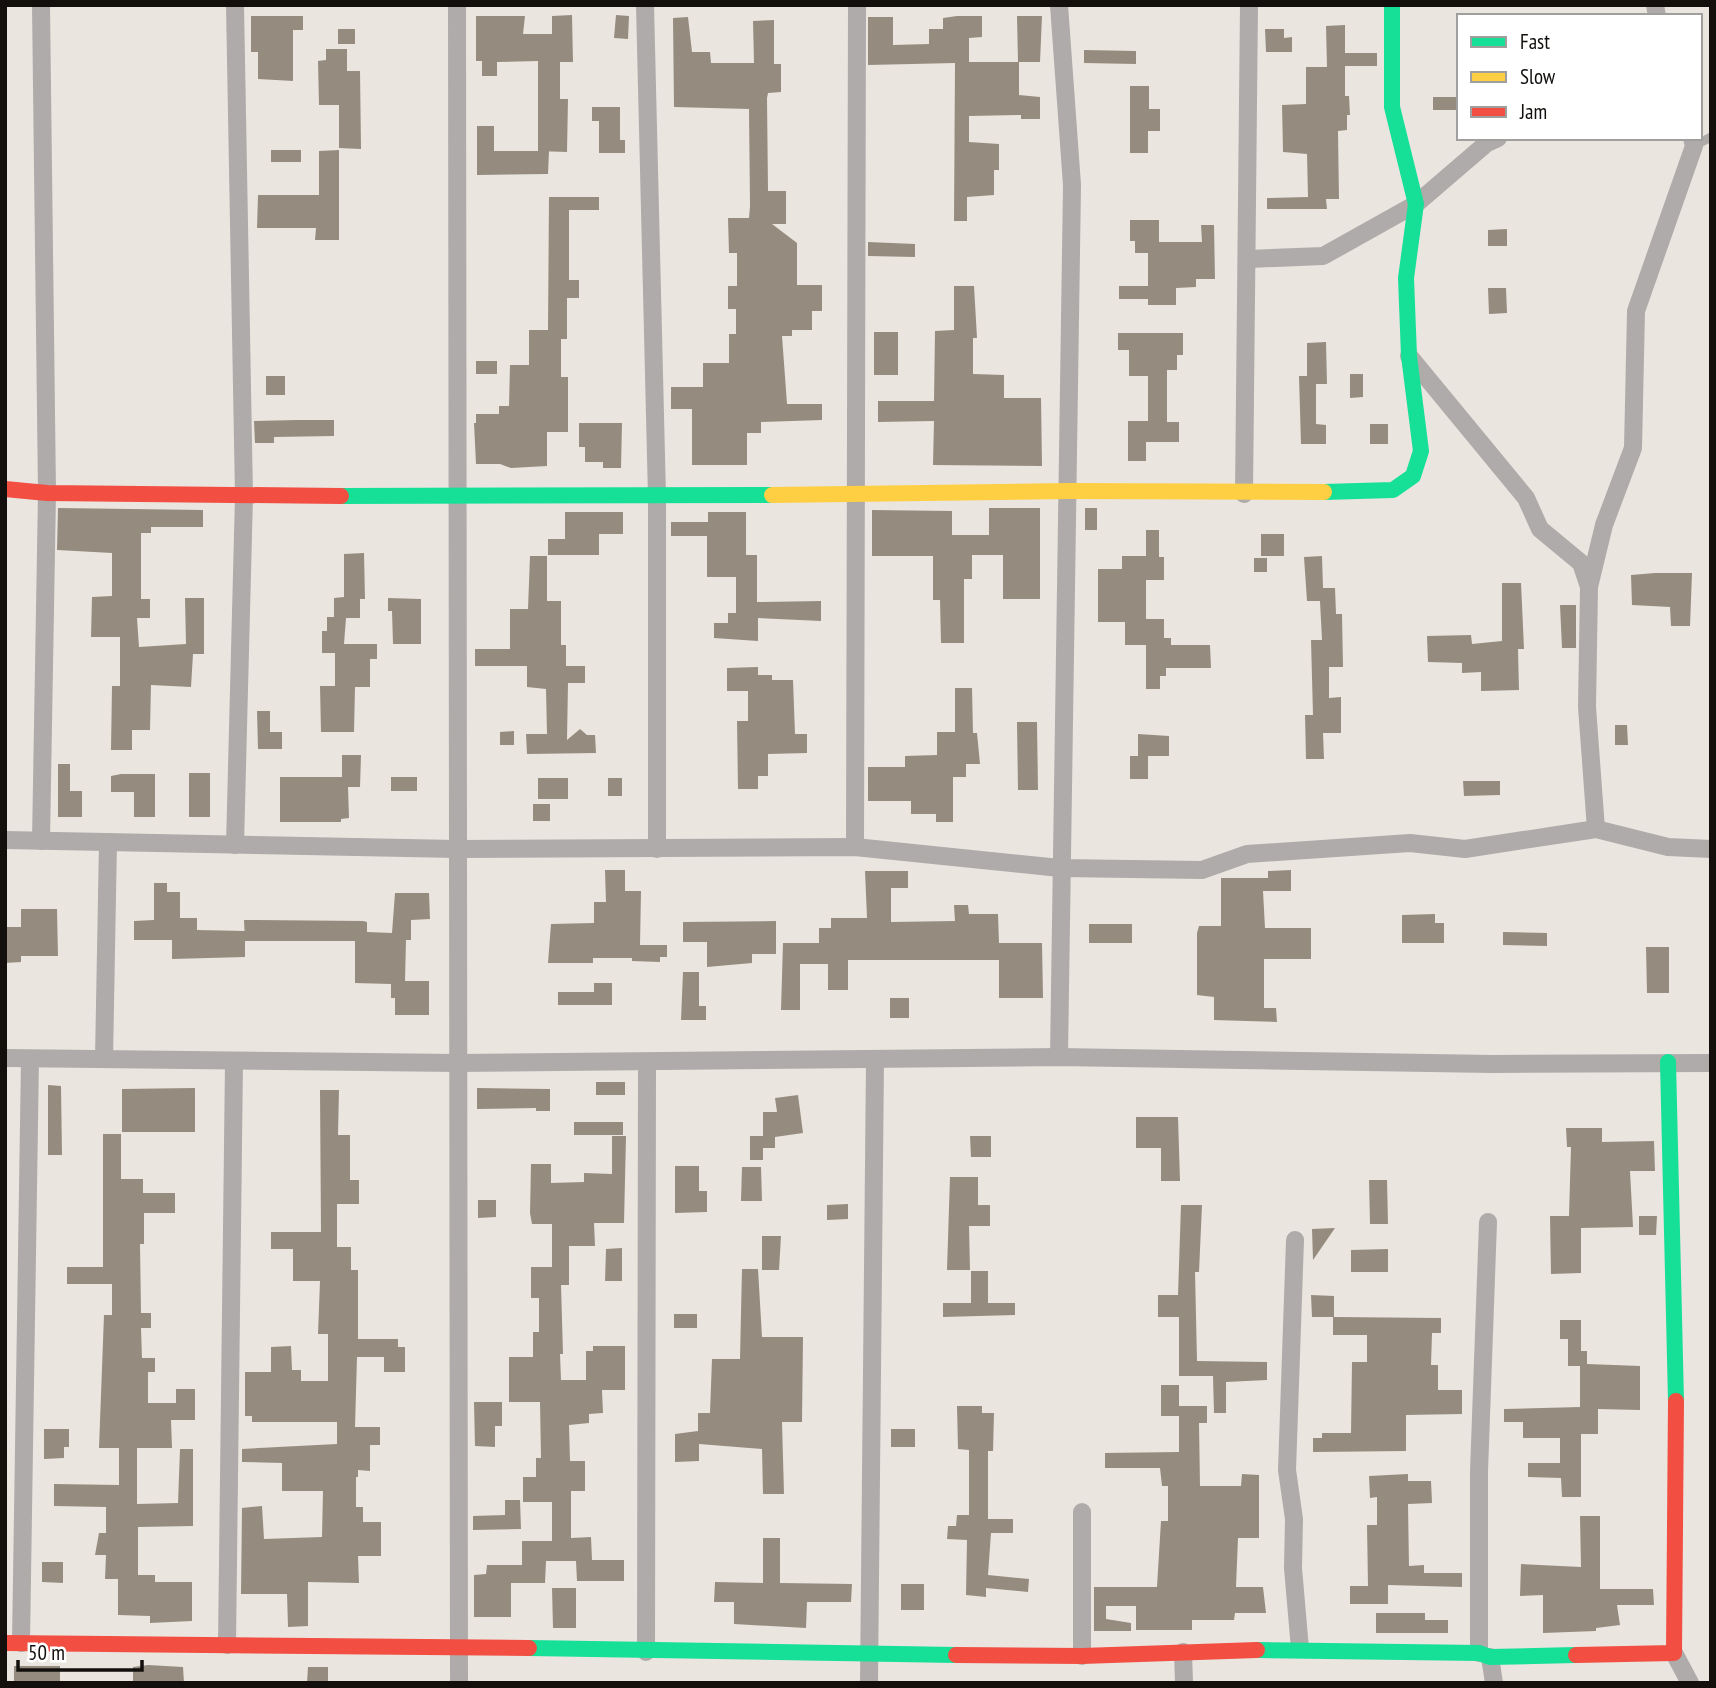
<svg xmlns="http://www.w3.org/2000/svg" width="1716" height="1688" font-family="'PT Sans Narrow',sans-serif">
<rect width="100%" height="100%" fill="#eae5df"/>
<g fill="#958c7f">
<path d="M572 15 573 62H560V99H568L567 152 538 151V61L497 62V76H482V61H476V16H525L523 34H552V16Z"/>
<path d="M616 15 629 16 628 39 614 38Z"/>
<path d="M251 16H303V30H293V81L258 79V52H251Z"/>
<path d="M957 16H982V37L969 38V62H1019V95L1040 97V119H1021V115L969 116V142L999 144V170H994V195L967 197V221H954L955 63 868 65V17H893V45L929 44V29H943V18Z"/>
<path d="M1017 16H1042L1040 62H1018Z"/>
<path d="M688 17 692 52H710L711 63H754L753 21 774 20V64H781V92L768 93 767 98 768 191H786V224H772L797 243V285H822V311H812V330H792V336H782L787 404H822V420L761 422V433H747V465H692V409H671V387H703V363H729V334H736V309H728V286H737V253H729L728 218H749L750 206 749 109 674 107 673 18Z"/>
<path d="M1345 25V53H1377V66H1345V96H1349L1350 115H1347V130L1338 131 1339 199H1326L1327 209H1267V198L1308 197 1307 154 1283 152 1282 105 1306 104V67H1327L1326 26Z"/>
<rect x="338" y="29" width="17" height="15"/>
<path d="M1265 29H1284V38L1292 37V52H1266Z"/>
<path d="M326 49H347V71H360L361 149 339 148V105H319L318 61 326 60Z"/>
<path d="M1084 50 1136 51V64L1084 63Z"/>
<path d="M1130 86H1149V109H1160V131H1148V153H1130Z"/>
<rect x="1433" y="97" width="25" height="13"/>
<path d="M592 107H620V140H625V153H599V121H592Z"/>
<path d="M477 126H494V151H549L548 174 477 175Z"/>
<rect x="271" y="150" width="30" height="12"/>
<path d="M339 150V240H315L316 228H257L258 195H319V151Z"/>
<path d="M549 197H599V210H569V280H579V298H567V339H561V377H568V432H547V466L511 468 500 464H476L474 423H476V414H499V406H509L510 365H529V330H548Z"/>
<path d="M1130 220H1159V242H1202L1201 225H1214L1215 279H1196V287L1176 288V305H1148V299H1119V286H1148V253H1135V241H1130Z"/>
<path d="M1507 229V246H1488V230Z"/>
<path d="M868 242 915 244V257L868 256Z"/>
<path d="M954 286H974L977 338H973V374L1004 375V398H1041L1042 466 933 465 934 421 878 422V401H934L935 331 954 330Z"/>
<path d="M1488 288H1506L1507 313 1489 314Z"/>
<rect x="874" y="332" width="24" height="43"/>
<path d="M1118 333H1183V355H1177V370H1167V422H1179V442H1146V461H1128V421H1148V376H1129V350H1118Z"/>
<path d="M1326 342 1327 384H1316V424L1326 425V444H1301L1299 376H1307V343Z"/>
<rect x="476" y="361" width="21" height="13"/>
<path d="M1350 374H1363V397L1350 398Z"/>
<rect x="266" y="376" width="19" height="19"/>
<path d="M297 420H334V436L274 437V443H255L254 421Z"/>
<path d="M579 423H622L621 468H603V462H585V447H579Z"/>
<rect x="1370" y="424" width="18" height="20"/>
<path d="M58 508 203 510V527H151V533H141V599H150V618H137L139 647 186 644 185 598H204V654H193L191 687 151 685 150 730H132V750H111L112 686H120V637H91L92 597 112 596V553L57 550Z"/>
<path d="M989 508H1040V599H1003V555H972V579H964V643H941L940 600H933V556H872V510L952 511V535H989Z"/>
<rect x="1085" y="508" width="12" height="22"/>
<path d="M565 512H623V534H599V555H548V539H565Z"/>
<path d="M708 512H746V555H757V602L821 601V621L758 618V641L714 638V623H728V613H736V577H707V536H671V522H708Z"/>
<path d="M1146 530H1159V557H1164V580H1146V619H1164V638H1171V645H1210L1211 668H1166V676H1160V689H1146V645H1125V622H1098V569H1122V556H1146Z"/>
<rect x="1261" y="534" width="23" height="22"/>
<path d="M364 553 365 599H360V618H346L344 644H377V659H370V687H355L354 732H321L320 686H335V653H322V631H327V617H334V598L344 597V554Z"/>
<path d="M530 556H547V601H561V645H566V666H585V683H568L567 740 580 729 587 735H595L596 753 527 754 526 734H547L546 689 527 687V666H475V649H510V609H528Z"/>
<path d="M1322 556 1323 588H1335L1336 614H1342L1343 667H1329V698L1341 697V733H1323L1324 759H1306L1305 715H1313L1311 640H1322L1320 601H1307L1304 557Z"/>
<rect x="1254" y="558" width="13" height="14"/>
<path d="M1655 573H1692L1690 626H1671L1670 607 1632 605 1631 575Z"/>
<path d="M1502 583H1521L1524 649H1518L1519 690 1481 691V672L1462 673V663L1428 662 1427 636 1471 635 1472 644 1502 641Z"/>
<path d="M388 598 421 599V644H393L392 611H388Z"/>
<path d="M1560 605H1576V648H1562Z"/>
<path d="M758 667V675H772V680H793L795 734H807V753L768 754V776H758V789H738L737 721H748V691H727V668Z"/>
<path d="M955 688H972L973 733H977L980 764H966V777H953V822H936V814H911V801H868V767H905V756L937 755V732H955Z"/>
<path d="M257 711H270V732H282V749H258Z"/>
<path d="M1017 722H1037L1038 790H1018Z"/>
<path d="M1615 725H1627L1628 745H1615Z"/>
<path d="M514 731V745H500V732Z"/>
<path d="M1138 734 1169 736V756H1148V779H1130V756H1138Z"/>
<path d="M342 755H361L360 787H348L349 818 341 819V822H280V777H342Z"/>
<path d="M58 764H70V791H82V817H58Z"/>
<rect x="189" y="773" width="21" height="44"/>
<path d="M121 774H155V817H134V792H111V776Z"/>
<rect x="391" y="777" width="26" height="14"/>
<rect x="538" y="778" width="30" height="21"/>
<rect x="608" y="778" width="14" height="18"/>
<path d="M1463 781H1500V795L1464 796Z"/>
<rect x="533" y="804" width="17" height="17"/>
<path d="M605 870H625V891H641L640 945H667V957H660V962L632 961V958H593V963H548L551 924 594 923V902H606Z"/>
<path d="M1291 870V891H1263L1265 928H1311V959H1264V1008H1276L1277 1022 1214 1020V997L1197 995V933L1199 926H1221V878H1268V871Z"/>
<path d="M865 871H908V888H891V922L955 921 954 905H968L969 914H998L999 943H1042L1043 998H999V960H848V990H828V964H800V1010H781L783 943H819V928H831V918H867Z"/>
<path d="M154 883H167V892H180V918H197V930L245 931V957L172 959V940H134V921L154 920Z"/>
<path d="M395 893H429L430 919 411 920V940H406L405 981H429V1015H395V998H391V984L355 983V941H245L244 920 363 921 367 922V932L392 933Z"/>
<path d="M21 909H57L58 956H21V962L5 963 6 927H21Z"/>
<path d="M1435 914V923H1444V943H1402V915Z"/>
<path d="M776 921V954H752V963L707 967V942H683V922Z"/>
<rect x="1089" y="924" width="43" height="19"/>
<path d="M1503 932 1547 933V946L1503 945Z"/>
<path d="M1646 947H1669V993H1647Z"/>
<path d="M683 972H699V1006H706V1020H681Z"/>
<path d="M594 983H612V1005H558V992H594Z"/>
<rect x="890" y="998" width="19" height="20"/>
<rect x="596" y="1082" width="29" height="13"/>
<path d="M48 1085 61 1086 62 1155H48Z"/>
<path d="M195 1088V1132H122V1089Z"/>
<path d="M477 1088 550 1089V1111H536V1108L477 1109Z"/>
<path d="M320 1090H339L338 1135H350V1180H359V1204H337V1247H351V1270H358V1339H398V1347H405V1372H384V1357H357L355 1427H380V1445H370V1471L358 1470V1477H356V1507H363V1522H381V1556H358L359 1583 308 1582V1626L288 1627 287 1594H241L242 1508 262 1506 264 1539 322 1537 323 1491H282V1463L242 1462V1449L337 1444V1422H252V1416H245V1372H271V1347L291 1346 292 1370H301V1381H328V1334H318L320 1281H293V1249H271V1232H321Z"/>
<path d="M798 1095 803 1133 775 1137V1148H763V1160H750V1136H763V1112H777L775 1098Z"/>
<path d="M1136 1117H1178L1180 1181H1161V1148H1136Z"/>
<rect x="574" y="1122" width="49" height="13"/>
<path d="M1566 1128H1602V1142L1654 1141 1655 1171H1630L1633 1227 1581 1228V1273L1551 1274 1550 1216H1569L1571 1147H1567Z"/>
<path d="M103 1134H121V1179H143V1193H175V1213H144V1244H140L141 1313H151V1328H141L142 1358H155V1372H148V1403H176V1389H195V1420H171L172 1448H137V1504L178 1503 180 1449H193V1526L138 1527V1575H155V1582H192V1621L150 1623V1616L118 1615V1579H105L106 1555H95L99 1533H106V1507L54 1506V1484L119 1485V1448H99L104 1315H112V1284H67V1267H103Z"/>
<path d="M612 1136H626L624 1223H594L595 1246H569V1285H561L563 1354H560L561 1380H586V1351H593V1346H625V1390H602L603 1413 589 1414V1423L569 1425 570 1461H585V1491H571V1538L591 1537 592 1560H624V1581H577L576 1561H546L545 1583H511V1617H474V1575L486 1574 487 1565H522V1541H552V1502H523V1477H536V1458H541L540 1402H509V1357H533V1332H539V1298H531V1267H552V1224H532L530 1213 531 1164H551V1183L584 1182V1173L612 1174Z"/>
<path d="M970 1136H991V1157H971Z"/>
<path d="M675 1166H699V1191H707V1212L675 1213Z"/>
<path d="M742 1167H761L762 1201H741Z"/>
<path d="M950 1177H978V1205H990V1226H969L970 1270H947Z"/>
<path d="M1369 1180H1387L1388 1224H1370Z"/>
<path d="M478 1200H496V1217L478 1218Z"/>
<path d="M848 1204V1219L827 1220V1205Z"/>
<path d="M1181 1205H1202L1199 1272H1195L1197 1361 1267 1362V1380L1226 1382V1413H1214L1213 1376H1179V1317H1158V1295H1178Z"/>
<path d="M1639 1216H1657L1656 1235H1639Z"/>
<path d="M1335 1228 1313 1260 1312 1229Z"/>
<path d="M762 1236H781L779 1270H762Z"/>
<path d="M622 1248V1281H605L606 1249Z"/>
<path d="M1388 1249V1272H1351V1250Z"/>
<path d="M742 1269H758L762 1337H803L802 1422H782L784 1494H763L762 1449 699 1444V1461L675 1462V1434L698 1431V1413H710L712 1359H740Z"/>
<path d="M971 1271H988V1303H1015V1315L943 1317V1303H971Z"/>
<path d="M1311 1295 1334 1296V1317L1441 1318V1333H1432L1431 1365H1438V1390H1462V1414L1406 1415V1451L1313 1452V1438H1322V1433H1351L1352 1362H1367V1335H1333V1317H1312Z"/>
<rect x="674" y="1314" width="23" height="14"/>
<path d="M1560 1320H1581V1351H1587V1364L1640 1366V1410L1598 1409V1434H1581V1497H1562L1561 1478 1528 1477V1463H1560V1438H1523V1422H1504V1409L1580 1407V1366H1568V1339H1560Z"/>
<path d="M1161 1385H1179V1406H1207V1423H1199L1200 1486H1241L1242 1474 1259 1475V1538H1238L1236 1587H1263L1266 1613H1235L1234 1620H1192V1630H1136V1606H1106V1619L1131 1623V1631H1094V1587H1157L1161 1521H1168V1486H1162L1160 1468H1105V1453L1179 1452V1416H1161Z"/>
<path d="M474 1402H502V1426H495V1447L475 1446Z"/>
<path d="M957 1406H982V1413H994L993 1451H988V1519H1013V1533H991L988 1575 1029 1579 1028 1592 986 1588V1597L966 1595 967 1540 947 1539 948 1526H956L957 1515H969V1450L958 1449Z"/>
<path d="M44 1429H69V1447H64V1458L44 1459Z"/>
<rect x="891" y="1429" width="24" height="18"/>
<path d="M1408 1474V1481H1431L1432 1503 1408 1504 1409 1566 1424 1565V1573H1462V1587L1388 1585V1604H1350V1586H1368L1367 1525H1377V1497L1370 1498 1369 1476Z"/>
<path d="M505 1500H520L521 1529 473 1530V1516L505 1515Z"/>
<path d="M1580 1516H1600V1589H1653L1654 1605H1617L1620 1625 1596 1628V1631L1543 1633V1595L1520 1596 1521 1564 1581 1567Z"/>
<path d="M763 1538H780V1583L852 1584 851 1602H807L806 1628 734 1624V1602H714L715 1582 763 1583Z"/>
<path d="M42 1562H63V1583L42 1582Z"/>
<rect x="901" y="1584" width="23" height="26"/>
<path d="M552 1588H576V1628H553Z"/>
<path d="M1376 1613H1425V1620H1448V1633H1376Z"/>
<path d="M148 1665 183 1667 184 1683H133V1667Z"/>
<rect x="14" y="1666" width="46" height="17"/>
<path d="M308 1667H328V1683H307Z"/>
</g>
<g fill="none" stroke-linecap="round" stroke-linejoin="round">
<path stroke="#aeabaa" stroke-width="9" d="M1694 146 1711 137"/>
<g stroke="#aeabaa" stroke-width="18">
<path d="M235 5 244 496 235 845"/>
<path d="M457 5 459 1683"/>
<path d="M645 5 657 497V849"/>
<path d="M1059 5 1072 185 1059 1057"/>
<path d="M1655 5 1657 16"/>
<path d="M1248 259 1323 256 1416 204 1487 143 1498 138"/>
<path d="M1409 356 1526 498 1540 529 1581 563 1589 587 1587 707 1596 829"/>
<path d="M1244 494 1249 5"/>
<path d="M1589 587 1604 525 1633 448 1636 311 1694 146 1692 138"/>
<path d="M5 840 457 849 855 847 1060 868 1202 870 1247 854 1410 843 1465 849 1596 829 1668 847 1711 849"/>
<path d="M41 841 47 493 41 5"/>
<path d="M855 847 857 5"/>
<path d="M5 1058 457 1063 1059 1057 1493 1064 1711 1063"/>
<path d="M104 1059 108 842"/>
<path d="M1295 1240 1287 1470 1294 1519 1293 1568 1300 1649"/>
<path d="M1082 1512V1656"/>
<path d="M21 1643 30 1059"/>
<path d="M227 1645 234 1061"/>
<path d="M646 1652 647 1062"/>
<path d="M1183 1652 1184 1683"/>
<path d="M1479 1653V1472L1488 1222"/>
<path d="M1674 1653 1690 1683"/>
<path d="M1490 1657 1494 1683"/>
<path d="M869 1683 875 1060"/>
</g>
<g stroke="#16e098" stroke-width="16">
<path d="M1324 492 1393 490 1413 476 1421 451 1409 356 1406 278 1416 204 1392 107V5"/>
<path d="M341 496 772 495"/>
<path d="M1668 1062 1676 1401"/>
<path d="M529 1648 956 1655"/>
<path d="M1257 1650 1479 1653 1490 1657 1576 1655"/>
</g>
<path stroke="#ffcf43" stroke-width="16" d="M772 495 1068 491 1324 492"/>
<g stroke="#f24e42" stroke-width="16">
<path d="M5 489 47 493 341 496"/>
<path d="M5 1643 529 1648"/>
<path d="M956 1655 1082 1656 1257 1650"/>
<path d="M1576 1655 1674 1653 1676 1401"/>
</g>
</g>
<rect width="1716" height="1688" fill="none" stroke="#120f0c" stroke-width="14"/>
<rect x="1457" y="14" width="245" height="126" fill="#ffffff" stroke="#a09f9e" stroke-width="2"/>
<rect x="1471" y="37" width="35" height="10" fill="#16e098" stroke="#a09f9e" stroke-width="2"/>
<text x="1520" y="49" font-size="21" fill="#120f0c">Fast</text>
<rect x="1471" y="72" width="35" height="10" fill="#ffcf43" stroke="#a09f9e" stroke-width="2"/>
<text x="1520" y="84" font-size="21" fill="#120f0c">Slow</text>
<rect x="1471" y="107" width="35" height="10" fill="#f24e42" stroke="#a09f9e" stroke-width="2"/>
<text x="1520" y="119" font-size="21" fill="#120f0c">Jam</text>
<path d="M18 1660v10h124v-10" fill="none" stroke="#120f0c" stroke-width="3.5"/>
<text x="28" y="1660" font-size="21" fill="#120f0c" stroke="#ffffff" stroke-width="5" paint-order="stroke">50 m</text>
</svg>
